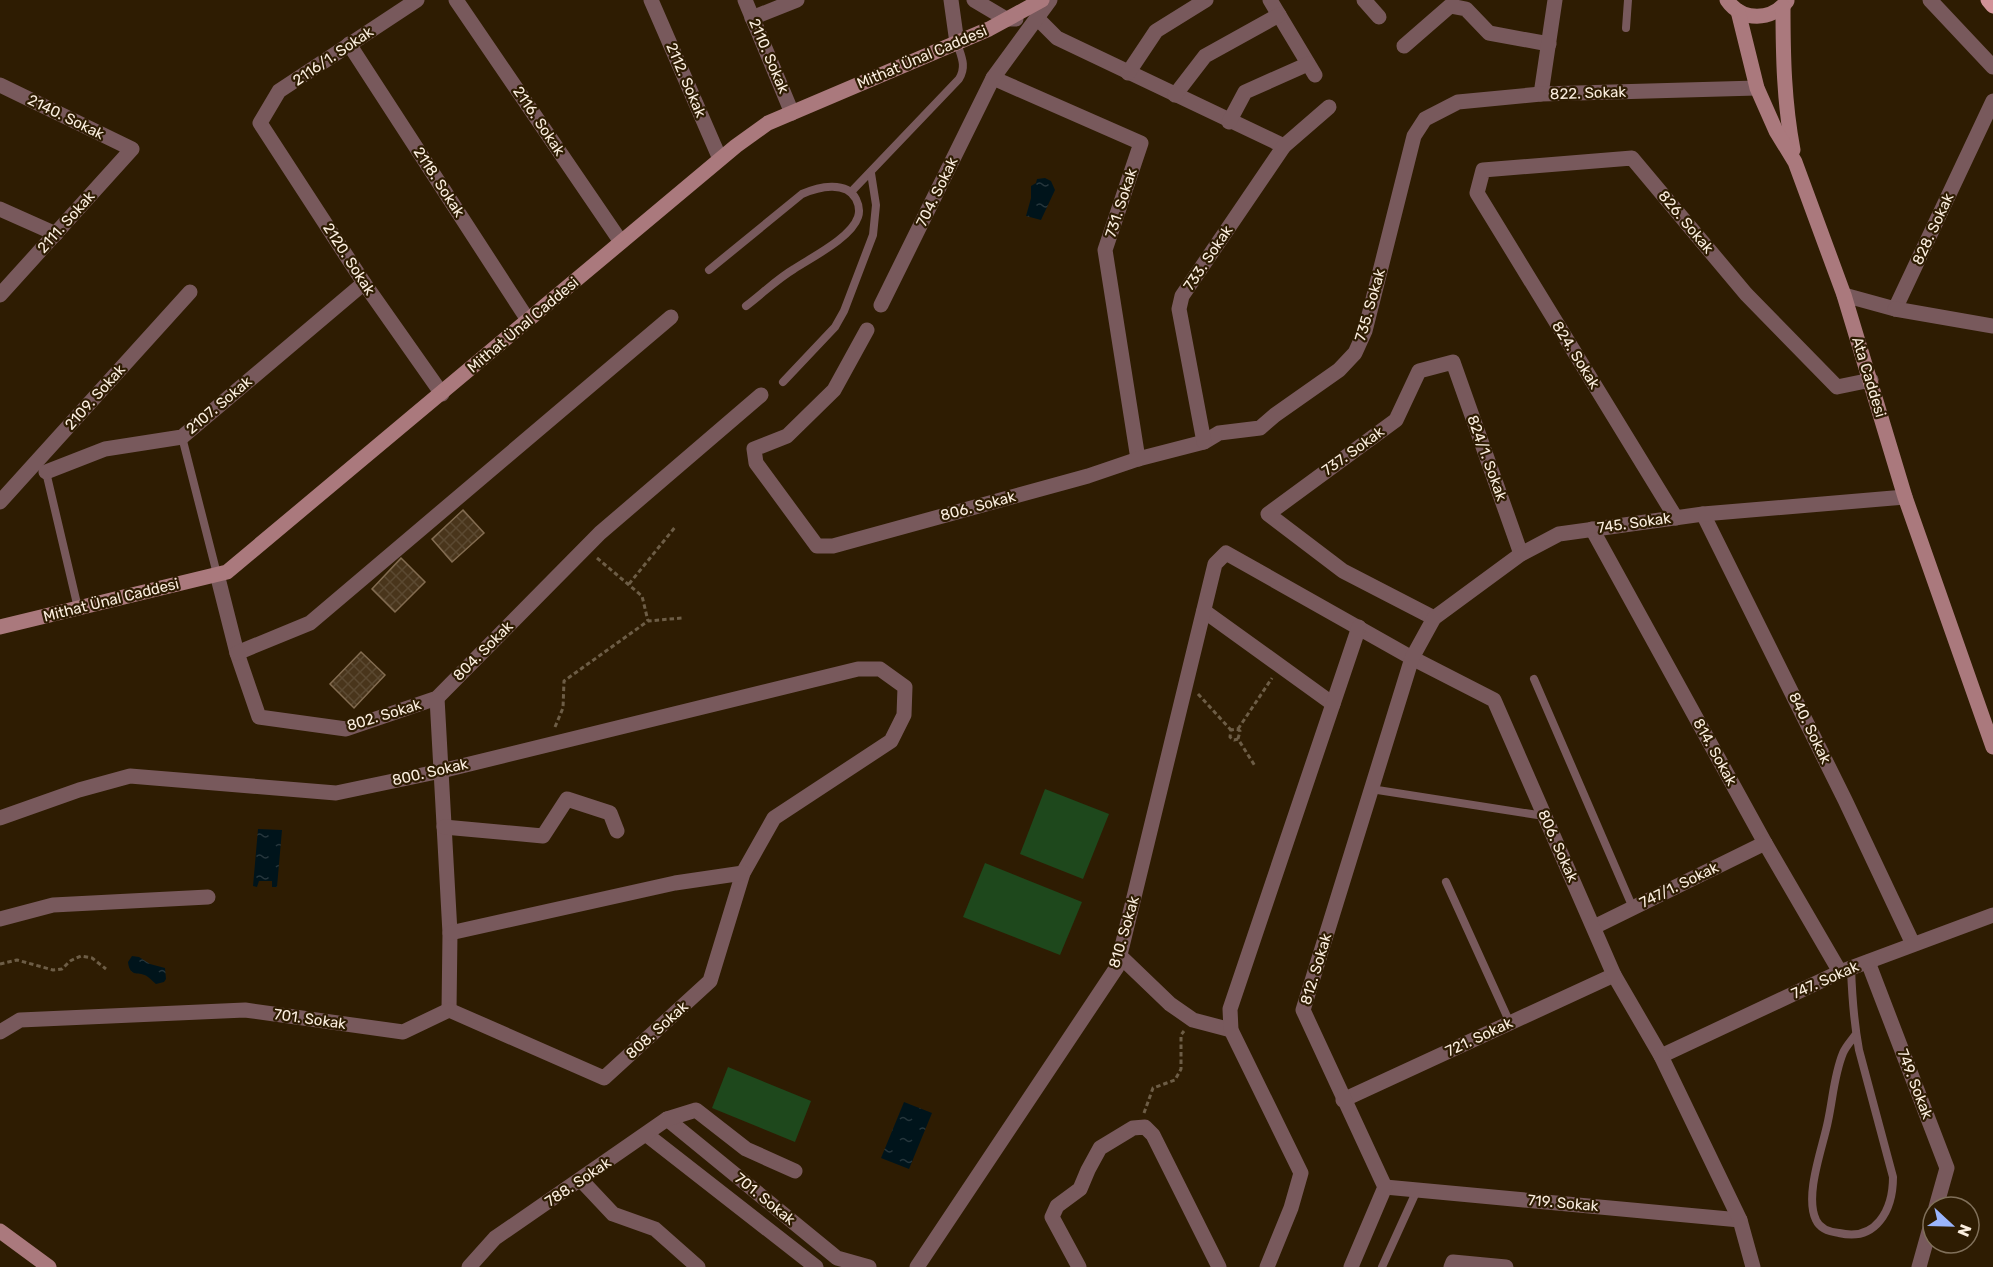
<svg xmlns="http://www.w3.org/2000/svg" width="1993" height="1267" font-family="Rubik,sans-serif">
<defs>
<pattern id="water-ripples" width="26" height="14" patternUnits="userSpaceOnUse" patternTransform="scale(1.5)"><rect width="26" height="14" fill="#00141b"/><path d="M2 4q2-2 4 0t4 0M15 11q2-2 4 0t4 0" fill="none" stroke="#26363c"/></pattern>
<pattern id="building-cross-hatch" width="8" height="8" patternUnits="userSpaceOnUse" patternTransform="scale(1.5)"><rect width="8" height="8" fill="#49351b"/><path d="M0 0l8 8M0 8l8-8" fill="none" stroke="#5b4931"/></pattern>
</defs>
<rect width="100%" height="100%" fill="#2e1c02"/>
<g fill="#1e481c">
<path d="M1045 789 1109 814 1083 879 1020 854Z"/>
<path d="M985 863 1082 902 1060 955 963 917Z"/>
<path d="M728 1067 811 1101 795 1142 712 1108Z"/>
</g>
<g fill="url(#water-ripples)">
<path d="M1045 178 1051 181 1055 190 1041 220 1026 216 1031 198V186L1036 183 1037 179Z"/>
<path d="M258 829 282 830 277 887H272V881H259L257 887 253 886Z"/>
<path d="M132 956 139 957 150 964 165 968 166 979 164 982 156 984C153 982 151 979 148 977 139 970 130 979 128 962Z"/>
<path d="M904 1102 932 1113 909 1169 881 1158Z"/>
</g>
<g fill="url(#building-cross-hatch)" stroke="#836c51" stroke-width="1.5">
<path d="M463 510 484 533 452 562 432 539Z"/>
<path d="M401 558 425 582 395 612 372 589Z"/>
<path d="M361 652 385 675 354 708 330 684Z"/>
</g>
<g fill="none" stroke-linecap="round" stroke-linejoin="round">
<g stroke="#6d5d46" stroke-width="3" stroke-dasharray="4.5 3" stroke-linecap="butt">
<path d="M597 558 642 596 648 621"/>
<path d="M629 584 676 526"/>
<path d="M1198 694 1231 730"/>
<path d="M555 727 563 708 564 681 648 621 682 618"/>
<path d="M1238 729 1272 678"/>
<path d="M1238 739 1240 731 1237 729 1231 730 1230 737 1234 740 1238 739 1255 766"/>
<path d="M0 964 17 960 53 970 62 969 70 961 81 956 92 958 106 969"/>
<path d="M1144 1113 1153 1088 1175 1080 1181 1069V1035L1184 1031"/>
</g>
<g stroke="#78595c" stroke-width="8">
<path d="M1626 28 1628 0"/>
<path d="M851 192 959 79C967 66 961 56 957 43"/>
<path d="M709 270 802 194C818 187 846 180 856 199 859 205 860 211 858 217 851 238 812 257 794 269 777 279 762 294 746 306"/>
<path d="M783 382 835 327 844 311 873 235 876 205 871 173"/>
<path d="M182 437 217 574"/>
<path d="M46 472 78 608"/>
<path d="M1534 679 1633 908"/>
<path d="M1371 789 1544 816"/>
<path d="M1446 882 1510 1023"/>
<path d="M1851 968C1852 996 1854 1023 1859 1050L1893 1177C1893 1210 1876 1242 1839 1233 1830 1232 1820 1229 1816 1220 1804 1195 1823 1147 1828 1121 1833 1098 1834 1075 1843 1053 1846 1046 1852 1040 1856 1034"/>
<path d="M1382 1267 1417 1190"/>
</g>
<g stroke="#78595c" stroke-width="15">
<path d="M417 0 279 91 260 123 364 283 442 394"/>
<path d="M456 0 621 242"/>
<path d="M651 0 720 159"/>
<path d="M745 0 792 113"/>
<path d="M951 0 957 43"/>
<path d="M974 0 1006 19H1016"/>
<path d="M1270 0 1315 75"/>
<path d="M1364 0 1379 17"/>
<path d="M1930 0 1993 67"/>
<path d="M752 18 797 0"/>
<path d="M1037 18 1057 38 1284 146"/>
<path d="M349 44 528 320"/>
<path d="M1404 46 1450 6 1466 9 1489 33 1549 44"/>
<path d="M1128 73 1156 31 1206 0"/>
<path d="M993 78 1141 143 1105 250 1138 459"/>
<path d="M0 85 132 149 0 295"/>
<path d="M1541 94 1555 0"/>
<path d="M1175 95 1205 56 1279 15"/>
<path d="M1229 122 1245 92 1308 64"/>
<path d="M0 209 56 234"/>
<path d="M1844 295 1895 309 1993 101"/>
<path d="M881 305 993 78 1050 0"/>
<path d="M1895 309 1993 326"/>
<path d="M867 330 834 390 787 436 754 449 756 463 817 546H833L1088 476 1138 459 1204 442 1219 433 1260 428 1275 415 1339 370 1355 353 1365 331 1414 136 1425 119 1458 102 1541 94 1757 88"/>
<path d="M1204 442 1179 309 1182 296 1284 146 1329 107"/>
<path d="M46 472 105 449 182 437 364 283"/>
<path d="M0 502 190 292"/>
<path d="M1703 514 1845 800 1913 944"/>
<path d="M1676 518 1477 193 1483 170 1632 158 1746 294 1837 387 1871 380"/>
<path d="M1592 529 1765 843 1840 972"/>
<path d="M217 574 237 653 259 717 346 729 437 698 600 533 761 395"/>
<path d="M1204 611 1333 704"/>
<path d="M1434 618 1343 571 1268 514 1396 420 1419 371 1453 362 1521 554"/>
<path d="M237 653 310 623 671 317"/>
<path d="M437 698 450 933 449 1010"/>
<path d="M0 818 79 790 130 776 336 793 441 771 858 669H880L905 687 904 715 891 741 774 818 743 873 710 981 604 1078 449 1010 403 1032 245 1010 20 1020 0 1032"/>
<path d="M444 827 543 836 567 799 610 813 617 831"/>
<path d="M0 919 53 905 208 897"/>
<path d="M1594 927 1765 843"/>
<path d="M450 933 675 883 743 873"/>
<path d="M1120 956 1170 1004 1193 1020 1231 1030"/>
<path d="M1868 962 1947 1168 1936 1207"/>
<path d="M1661 1056 1840 972 1993 915"/>
<path d="M1343 1100 1614 975"/>
<path d="M667 1119 837 1258 869 1267"/>
<path d="M647 1135 816 1267"/>
<path d="M581 1180 613 1214 655 1229 698 1267"/>
<path d="M1385 1187 1740 1220"/>
<path d="M469 1267 495 1238 667 1119 696 1110 746 1149 795 1171"/>
<path d="M917 1267 1117 967 1215 564 1226 553 1412 658 1494 700 1614 975 1661 1056 1740 1220 1753 1267"/>
<path d="M1079 1267 1052 1217 1057 1206 1080 1189 1088 1170 1100 1148 1133 1128 1145 1127 1153 1135 1219 1267"/>
<path d="M1267 1267 1291 1208 1301 1173 1231 1030 1230 1009 1359 627"/>
<path d="M1351 1267 1385 1187 1303 1010 1412 658 1434 618 1521 554 1559 534 1703 514 1905 497"/>
<path d="M1451 1267 1453 1262 1506 1267"/>
<path d="M1919 1267 1933 1217"/>
</g>
<g stroke="#aa797d" stroke-width="15">
<path d="M1727 0C1742 22 1772 21 1787 1"/>
<path d="M1783 7C1783 56 1784 102 1793 150"/>
<path d="M1738 11 1757 88 1776 131 1795 162 1844 295 1905 497 1993 747"/>
<path d="M0 627 227 572 736 146 768 123 989 29 1042 0"/>
<path d="M0 1231 49 1267"/>
</g>
<path stroke="#d19297" stroke-width="15" d="M1988 0 1993 6"/>
</g>
<g text-anchor="middle" dominant-baseline="central" stroke-width="4.5" stroke-linejoin="round" paint-order="stroke">
<g font-size="15" fill="#faedde" stroke="#2e1c02">
<text transform="translate(333 56) rotate(-34)">2116/1. Sokak</text>
<text transform="translate(769 56) rotate(67)">2110. Sokak</text>
<text transform="translate(922 57) rotate(-23)">Mithat Ünal Caddesi</text>
<text transform="translate(686 80) rotate(67)">2112. Sokak</text>
<text transform="translate(1588 93) rotate(-2)">822. Sokak</text>
<text transform="translate(66 117) rotate(26)">2140. Sokak</text>
<text transform="translate(539 121) rotate(56)">2116. Sokak</text>
<text transform="translate(439 182) rotate(57)">2118. Sokak</text>
<text transform="translate(937 192) rotate(-64)">704. Sokak</text>
<text transform="translate(1121 203) rotate(-72)">731. Sokak</text>
<text transform="translate(66 222) rotate(-48)">2111. Sokak</text>
<text transform="translate(1686 222) rotate(50)">826. Sokak</text>
<text transform="translate(1933 229) rotate(-65)">828. Sokak</text>
<text transform="translate(1208 258) rotate(-56)">733. Sokak</text>
<text transform="translate(349 259) rotate(57)">2120. Sokak</text>
<text transform="translate(1370 305) rotate(-74)">735. Sokak</text>
<text transform="translate(523 325) rotate(-40)">Mithat Ünal Caddesi</text>
<text transform="translate(1576 355) rotate(58)">824. Sokak</text>
<text transform="translate(1869 377) rotate(73)">Ata Caddesi</text>
<text transform="translate(95 397) rotate(-48)">2109. Sokak</text>
<text transform="translate(219 405) rotate(-40)">2107. Sokak</text>
<text transform="translate(1353 451) rotate(-36)">737. Sokak</text>
<text transform="translate(1487 458) rotate(70)">824/1. Sokak</text>
<text transform="translate(978 506) rotate(-15)">806. Sokak</text>
<text transform="translate(1634 523) rotate(-8)">745. Sokak</text>
<text transform="translate(111 600) rotate(-14)">Mithat Ünal Caddesi</text>
<text transform="translate(483 651) rotate(-45)">804. Sokak</text>
<text transform="translate(384 715) rotate(-17)">802. Sokak</text>
<text transform="translate(1810 728) rotate(64)">840. Sokak</text>
<text transform="translate(1715 752) rotate(61)">814. Sokak</text>
<text transform="translate(430 772) rotate(-13)">800. Sokak</text>
<text transform="translate(1558 846) rotate(66)">806. Sokak</text>
<text transform="translate(1679 885) rotate(-26)">747/1. Sokak</text>
<text transform="translate(1124 932) rotate(-74)">810. Sokak</text>
<text transform="translate(1316 969) rotate(-73)">812. Sokak</text>
<text transform="translate(1825 980) rotate(-24)">747. Sokak</text>
<text transform="translate(310 1019) rotate(8)">701. Sokak</text>
<text transform="translate(657 1030) rotate(-42)">808. Sokak</text>
<text transform="translate(1479 1037) rotate(-25)">721. Sokak</text>
<text transform="translate(1915 1084) rotate(69)">749. Sokak</text>
<text transform="translate(578 1182) rotate(-34)">788. Sokak</text>
<text transform="translate(765 1199) rotate(39)">701. Sokak</text>
<text transform="translate(1563 1203) rotate(5)">719. Sokak</text>
</g>
</g>
<g transform="translate(1951 1225) rotate(112)"><circle r="28" fill="#2e1c02" stroke="#80705a" stroke-width="1.5"/>
<path d="M0-4.5L10 22L0 15L-10 22Z" fill="#9ab5fd"/>
<text y="-9" font-size="16" font-weight="bold" text-anchor="middle" fill="#faedde">N</text>
</g>
</svg>
